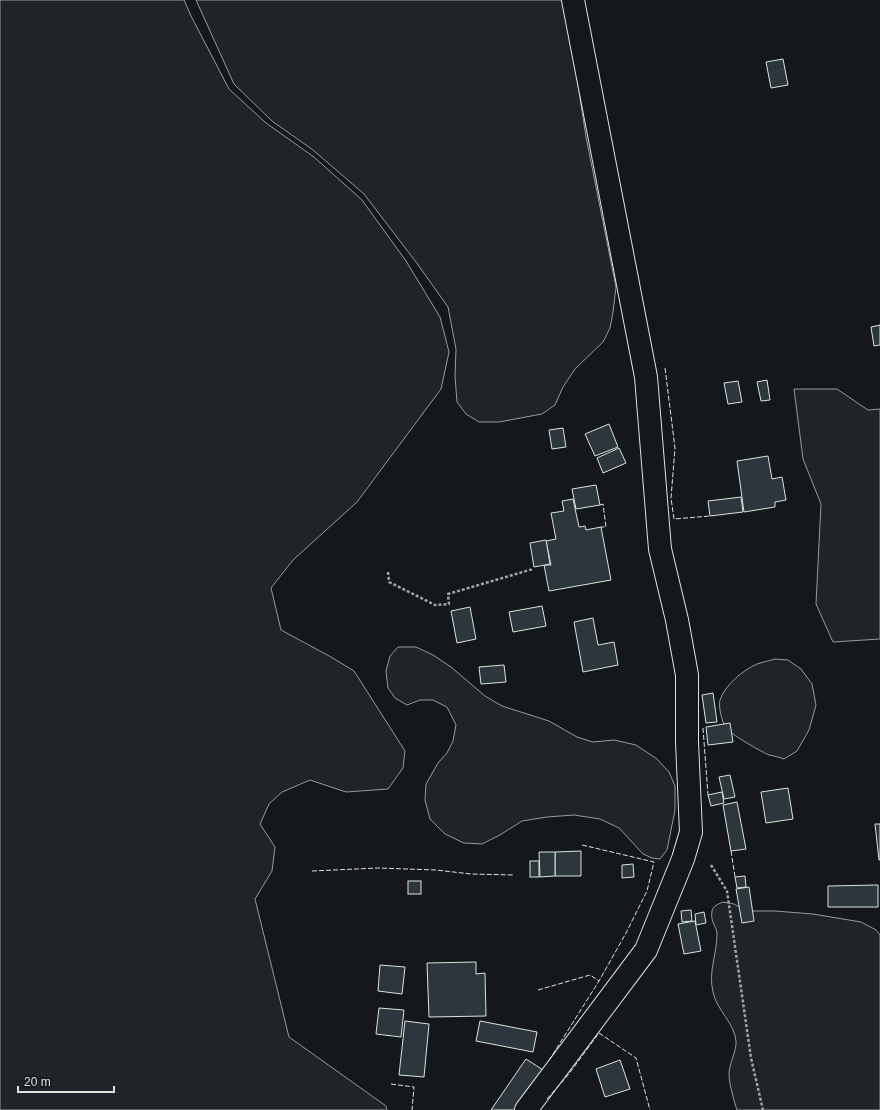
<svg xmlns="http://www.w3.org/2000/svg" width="880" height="1110" font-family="Arial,sans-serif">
<rect width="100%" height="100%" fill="#14181c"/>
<g fill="#202428" stroke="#939e99">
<path d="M0 0H184L191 16 229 89 266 123 314 157 362 200 406 261 440 317 449 352 441 389 357 502 293 560 271 588 281 630 331 657 354 671 405 751 403 768 388 789 346 792 310 780 282 792 269 804 260 824 275 847 272 871 255 899 289 1037 386 1106 387 1110H0Z"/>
<path d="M196 0H565L586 137 616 287 613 312 610 328 603 342 575 369 563 387 555 405 542 414 499 422H479L466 414 457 402 455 376 456 349 448 307 416 262 364 194 313 150 272 121 234 84Z"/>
<path d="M794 389H837L868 410 880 409V639L833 642 816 604 821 504 803 459Z"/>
<path d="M398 647H416L433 655 451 667 485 696 502 706 549 721 577 737 593 742 614 740 636 745 657 759 669 772 675 786V810L667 850 660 859 652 858 643 854 619 828 600 819 574 815 547 817 522 821 500 835 482 844 464 843 445 834 430 819 425 800 426 784 438 763 447 753 453 741 456 725 447 707 433 700H420L407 705 395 698 388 688 386 671 390 656Z"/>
<path d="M775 659 788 660 801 669 812 684 816 705 809 730 797 751 784 759C779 757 774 756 769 755 760 751 730 734 725 727 722 721 718 706 720 700 725 685 743 670 757 664 762 662 769 661 775 659Z"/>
<path d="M723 902 734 904 747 911H775L813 914 861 922 876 930 880 935V1110H737C734 1101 729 1083 729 1074 729 1064 737 1050 736 1041 735 1024 716 1009 713 992 708 972 717 954 717 934 717 926 710 923 712 911 713 906 718 904 723 902Z"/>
</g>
<g fill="#2c363c" stroke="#d8e6dc">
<path d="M783 59 788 85 771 88 766 62Z"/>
<path d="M880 325V345L874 346 871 327Z"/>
<path d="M767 380 770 400 761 401 757 382Z"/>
<path d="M738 381 742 402 728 404 724 383Z"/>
<path d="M609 424 618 447 595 456 585 434Z"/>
<path d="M563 428 566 447 552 449 549 430Z"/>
<path d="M619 448 626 463 603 473 597 458Z"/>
<path d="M768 456 772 479 782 477 786 500 775 502V507L744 512 737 461Z"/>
<path d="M596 485 600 505 576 509 572 489Z"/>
<path d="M741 497 743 512 710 516 708 501Z"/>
<path d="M573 499 579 527 585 526 586 530 601 527 611 580 549 591 544 565H551L546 541 556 539 551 513 564 511 562 501Z"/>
<path d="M546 540 550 564 534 567 530 543Z"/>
<path d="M542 606 546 626 513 632 509 612Z"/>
<path d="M470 607 476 639 457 643 451 611Z"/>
<path d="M593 618 598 645 614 642 618 665 583 672 574 622Z"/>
<path d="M504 665 506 682 481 684 479 667Z"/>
<path d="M713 693 717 722 706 723 702 695Z"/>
<path d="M730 723 733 742 708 745 706 727Z"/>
<path d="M730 775 735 797 724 799 719 777Z"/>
<path d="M788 788 793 819 766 823 761 792Z"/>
<path d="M722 792 724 803 711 806 708 795Z"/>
<path d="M737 802 746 849 731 851 723 805Z"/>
<path d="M875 824H880V860H879Z"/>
<path d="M581 851V876H555V852Z"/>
<path d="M539 852H555V876L540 877Z"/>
<rect x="530" y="861" width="9" height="16"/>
<path d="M633 864 634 877 622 878V865Z"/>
<path d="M745 876 746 887 737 888 735 877Z"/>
<rect x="408" y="881" width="13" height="13"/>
<path d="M878 885V907H828V886Z"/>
<path d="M749 887 754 921 742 923 736 889Z"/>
<path d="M691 910 692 921 682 922 681 911Z"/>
<path d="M704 912 706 923 696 925 695 914Z"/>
<path d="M695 921 701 951 684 954 678 924Z"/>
<path d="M476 962V974L485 973 486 1016 429 1017 427 963Z"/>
<path d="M380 965 405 967 402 994 378 991Z"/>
<path d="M379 1008 404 1010 401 1037 376 1034Z"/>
<path d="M405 1021 429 1024 424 1077 399 1075Z"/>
<path d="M480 1021 537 1032 533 1052 476 1041Z"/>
<path d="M526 1059 543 1070 516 1110H491Z"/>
<path d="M620 1060 630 1089 605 1097 596 1069Z"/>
</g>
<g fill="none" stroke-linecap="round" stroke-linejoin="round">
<defs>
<path id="minor" d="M526 1110 646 950 683 859 691 832 687 742V675L677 620 660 549 646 377 573 0"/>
</defs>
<use href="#minor" stroke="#d8e6dc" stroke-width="24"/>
<g stroke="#9da8a2" stroke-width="2.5" stroke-dasharray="3 2" stroke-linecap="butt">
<path d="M388 572 389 582 435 605 449 604 448 594 533 569"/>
<path d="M711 865 727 891 751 1058 763 1110"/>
</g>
<use href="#minor" stroke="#14181c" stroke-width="22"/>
<g stroke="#d8e6dc" stroke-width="1" stroke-dasharray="5 2" stroke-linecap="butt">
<path d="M665 368 675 448 671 498 674 519 710 516"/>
<path d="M600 505 603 504 606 527H601"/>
<path d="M703 728 708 795"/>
<path d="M582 845 654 862 647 891 626 933 599 981"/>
<path d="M731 851 735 877"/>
<path d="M312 871 378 868 436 870 471 874 514 875"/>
<path d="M538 990 590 975 599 981 548 1062"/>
<path d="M391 1084 414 1087 412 1110"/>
<path d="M547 1099 568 1075 599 1033 636 1058 650 1110"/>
</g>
</g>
<path d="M18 1086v6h96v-6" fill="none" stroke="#d8e6dc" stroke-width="2"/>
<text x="24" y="1086" font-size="12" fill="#d8e6dc" stroke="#14181c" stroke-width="3" paint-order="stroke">20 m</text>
</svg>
